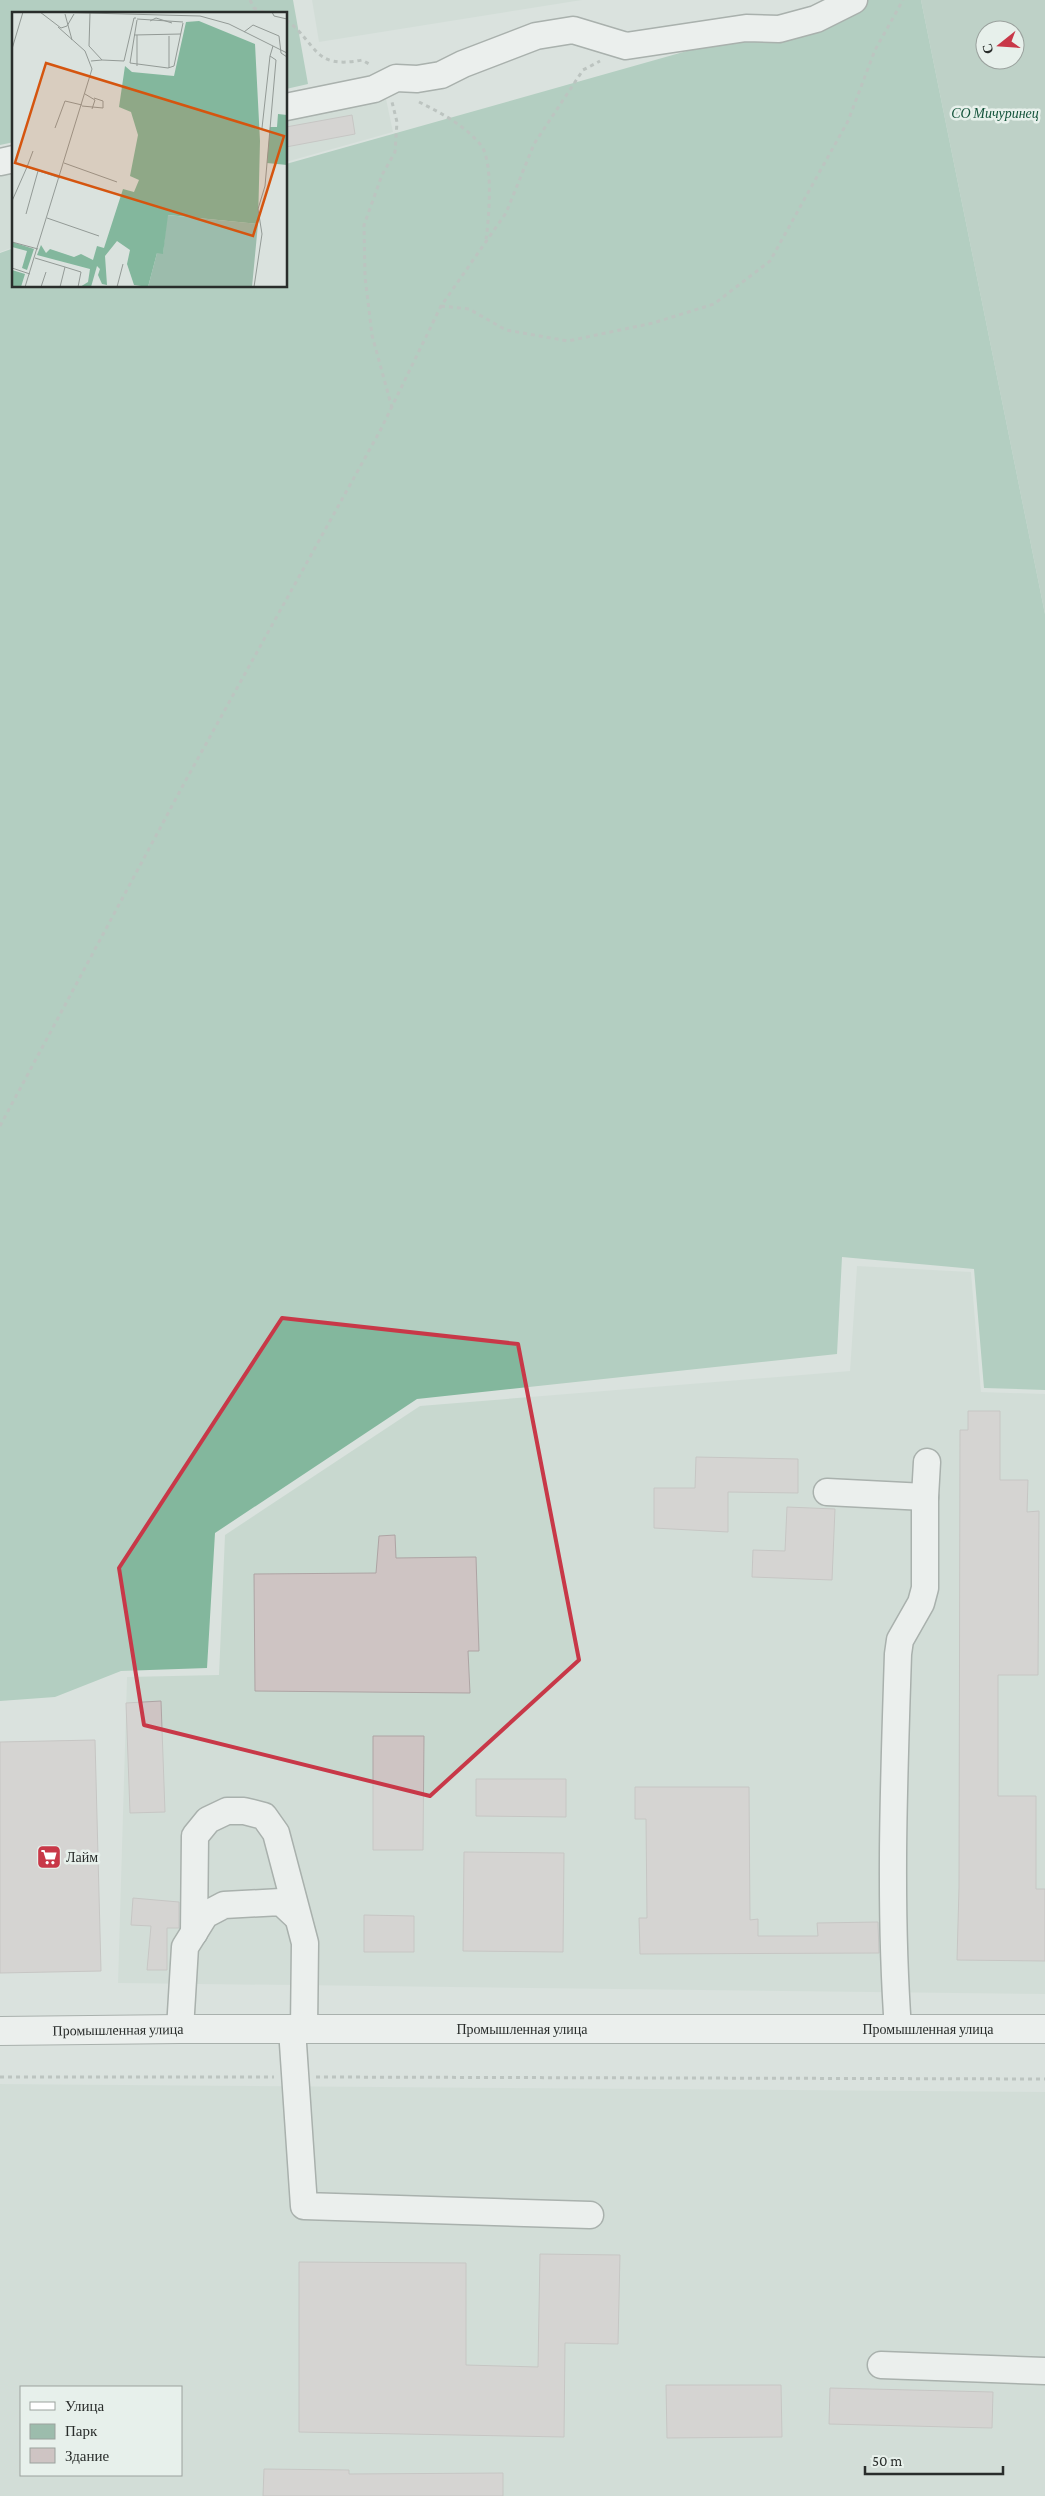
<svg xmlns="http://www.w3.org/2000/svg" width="1045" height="2496" font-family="'Crimson Pro',serif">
<rect width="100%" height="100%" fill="#dae2de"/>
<g fill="#c8d8cf" fill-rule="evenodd">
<path d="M312 0H582L319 42Z"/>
<path d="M381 75 393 132 286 162V94Z"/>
<path d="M14 148V247L0 252V151Z"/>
<path d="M857 1266 971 1272 981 1392 1045 1394V1994L118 1983 127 1677 219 1675 225 1535 420 1406 850 1371Z"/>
<path d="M0 2084 1045 2092V2496H0ZM21 2387H181V2475H21Z"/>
</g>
<path fill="#9cbcac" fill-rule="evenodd" d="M921 0H1045V614ZM985 30H1015V60H985Z"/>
<g fill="#83b79d">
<path d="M0 0H293L308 84 286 89V14H14V142L0 145Z"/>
<path d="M868 0H921L1045 614V1390L984 1388 974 1269 842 1257 837 1354 417 1399 215 1533 207 1668 121 1671 55 1697 0 1701V253L14 248V286H286V164Z"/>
</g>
<g fill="#cec4c3" stroke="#aea4a4">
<path d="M352 115 355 134 286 147V127Z"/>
<path d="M968 1411H1000V1480H1028L1027 1512 1039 1511 1038 1675H998V1796H1036V1889H1045V1961L957 1960 959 1888 960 1430H968Z"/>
<path d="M696 1457 798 1459V1493L728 1492V1532L654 1528V1488H695Z"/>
<path d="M787 1507 835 1509 832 1580 752 1577 753 1550 785 1551Z"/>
<path d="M395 1535 396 1558 476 1557 479 1651H468L470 1693 255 1691 254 1574 376 1573 379 1536Z"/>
<path d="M161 1701 165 1812 130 1813 126 1703Z"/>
<path d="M373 1736H424L423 1850H373Z"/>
<path d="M95 1740 101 1971 0 1973V1742Z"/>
<path d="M476 1779H566V1817L476 1816Z"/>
<path d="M635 1787H749L750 1920 758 1919V1936H818L817 1923 878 1922 879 1953 640 1954 639 1918H647L646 1819H635Z"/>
<path d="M464 1852 564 1853 563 1952 463 1951Z"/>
<path d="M133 1898 179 1902V1928H167V1970H147L151 1926 131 1925Z"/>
<path d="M364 1915 414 1916V1952H364Z"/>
<path d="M540 2254 620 2255 618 2344 565 2343 564 2437 299 2432V2262L466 2263V2365L538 2367Z"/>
<path d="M666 2385H781L782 2437 667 2438Z"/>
<path d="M830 2388 993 2392 992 2428 829 2424Z"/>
<path d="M264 2469 349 2470V2474L503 2473V2496H263Z"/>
</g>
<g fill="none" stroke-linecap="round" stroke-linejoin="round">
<defs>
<g id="minor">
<path d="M286 107 374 89 396 78 417 79 441 75 463 64 536 36 573 30 626 46 746 28 779 29 816 19 854 0"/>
<path d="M0 162 14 159"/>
<path d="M827 1492 925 1497"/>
<path d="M194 1933 195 1836 208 1820 227 1811H244L264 1816 276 1833 305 1943 304 2029"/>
<path d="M180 2029 185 1947 205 1915 224 1905 281 1902 297 1917"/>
<path d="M292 2029 304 2206 590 2215"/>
<path d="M898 2029C889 1904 894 1779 898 1654L900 1640 921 1603 925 1588V1497L927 1462"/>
<path d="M881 2365 1045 2371"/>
</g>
<g id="major">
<path id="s1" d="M0 2031 180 2029H1045"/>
</g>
</defs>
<use href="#minor" stroke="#6d7571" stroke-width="29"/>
<use href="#major" stroke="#6d7571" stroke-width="30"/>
<g stroke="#989f9c" stroke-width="3" stroke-dasharray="4 4" stroke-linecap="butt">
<path d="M250 0 254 8 268 14"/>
<path d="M286 20C318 43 312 70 362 60L371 65"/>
<path d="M419 102C441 113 464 125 480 144 494 159 489 219 486 239"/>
<path d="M441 306 469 309 506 330 568 341 653 323 714 304 770 261 848 121 875 50 903 0"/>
<path d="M392 408 372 335 365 277 364 225 382 175 395 152 397 122 392 102"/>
<path d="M0 1126 187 778 380 431 441 306 506 213 534 144 583 70 600 61"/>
<path d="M0 2077H274"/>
<path d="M316 2077 1045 2079"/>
</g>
<use href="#minor" stroke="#fff" stroke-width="26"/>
<use href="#major" stroke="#fff" stroke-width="28"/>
</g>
<path d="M0 0H1045V2496H0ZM282 1318 518 1344 579 1660 430 1796 144 1725 119 1568Z" fill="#dae2de" fill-opacity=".55" fill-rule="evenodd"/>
<path fill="none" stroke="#c83848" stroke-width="4" stroke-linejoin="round" d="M282 1318 518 1344 579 1660 430 1796 144 1725 119 1568Z"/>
<defs>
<symbol id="supermarket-square" viewBox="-11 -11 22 22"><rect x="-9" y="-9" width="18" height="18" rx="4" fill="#c83848" stroke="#e7f0eb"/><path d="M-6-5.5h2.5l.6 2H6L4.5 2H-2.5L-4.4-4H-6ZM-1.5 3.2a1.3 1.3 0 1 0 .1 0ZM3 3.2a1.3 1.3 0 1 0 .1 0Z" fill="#fff"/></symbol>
</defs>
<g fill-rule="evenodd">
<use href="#supermarket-square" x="35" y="1843" width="28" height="28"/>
</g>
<g text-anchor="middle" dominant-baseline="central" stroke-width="5" stroke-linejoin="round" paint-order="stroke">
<g font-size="14" font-style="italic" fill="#14543b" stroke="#e7f0eb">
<text x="995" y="113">СО Мичуринец</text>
</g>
<g font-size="14" fill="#292d2b" stroke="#e7f0eb" text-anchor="start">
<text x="66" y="1857">Лайм</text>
</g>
<g font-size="14" fill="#292d2b" stroke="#e7f0eb">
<text stroke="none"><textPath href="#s1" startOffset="522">Промышленная улица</textPath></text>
<text stroke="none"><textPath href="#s1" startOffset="928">Промышленная улица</textPath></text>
<text stroke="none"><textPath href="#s1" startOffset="118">Промышленная улица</textPath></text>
</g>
</g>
<g transform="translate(12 12)">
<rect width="275" height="275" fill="#dae2de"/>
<path d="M155 203 246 212 240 275H136L145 241H151Z" fill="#9cbcac"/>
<path d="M187 9 243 32 248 129 246 212 156 203 151 242 145 241 136 275 122 273 115 252 118 238 105 229 93 244 95 273 90 272 86 263 88 257 85 254 79 275H68L76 270 78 257 25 243 29 233 34 241 38 237 62 245 69 242 81 248 85 234 92 236 111 177 122 180 127 168 118 164 126 123 119 100 107 95 113 54 120 60 162 64 174 10ZM266 102 275 103V153L255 151 258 115H265ZM0 230 22 237 15 258 10 256 15 239 0 235ZM0 258 13 262 9 275H0Z" fill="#83b79d"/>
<path fill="none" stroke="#939a96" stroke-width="1" d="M28 0 49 16 55 14 62 2M38 0 188 4 217 12 275 41M260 0 262 4 275 7M78 1 77 34 90 48 79 49M53 2 60 28M125 7 171 10M125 8 118 51 156 56 162 54 171 11M138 9 144 6 160 11M232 20 241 13 267 24 269 41 275 45M122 23 169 22M157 24V56M0 37 11 0M90 48 112 49 122 6H124M125 54V23M73 82 83 88 80 97M70 94 91 96V89L82 86M43 116 53 89 70 93M250 116 258 44M21 139 15 155 48 166M52 151 105 170M0 189 15 155M14 202 26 159M35 206 87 224M0 230 26 237M23 246 53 255 48 275M53 255 69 260 66 275M0 256 18 262M13 275 80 57 73 39 46 15M29 275 34 260M105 275 111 252M242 275 250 222 246 197 253 174 264 48 258 44 261 34"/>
<path fill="#d5550f" fill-opacity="0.15" stroke="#d5550f" stroke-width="2.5" d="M34 51 272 124 241 224 3 151Z"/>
<rect width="275" height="275" fill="none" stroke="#292d2b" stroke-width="2.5"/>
</g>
<rect x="20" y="2386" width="162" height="90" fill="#e7f0eb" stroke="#9ba29e"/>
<rect x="30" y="2402" width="25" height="8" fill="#ffffff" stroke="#9ba29e"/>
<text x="65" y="2411" font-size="15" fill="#292d2b">Улица</text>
<rect x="30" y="2424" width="25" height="15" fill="#9cbcac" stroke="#9ba29e"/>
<text x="65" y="2436" font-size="15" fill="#292d2b">Парк</text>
<rect x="30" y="2448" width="25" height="15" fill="#cec4c3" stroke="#9ba29e"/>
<text x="65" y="2461" font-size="15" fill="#292d2b">Здание</text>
<g transform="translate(1000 45) rotate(253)"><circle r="24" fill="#e7f0eb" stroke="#9ba29e"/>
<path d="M0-4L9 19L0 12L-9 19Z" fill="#c83848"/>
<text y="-8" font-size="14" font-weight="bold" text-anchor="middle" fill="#292d2b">С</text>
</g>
<path d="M865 2466v8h138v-8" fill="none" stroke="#292d2b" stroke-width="2.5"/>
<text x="872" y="2466" font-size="15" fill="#292d2b" stroke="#e7f0eb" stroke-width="4" paint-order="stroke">50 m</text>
</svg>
